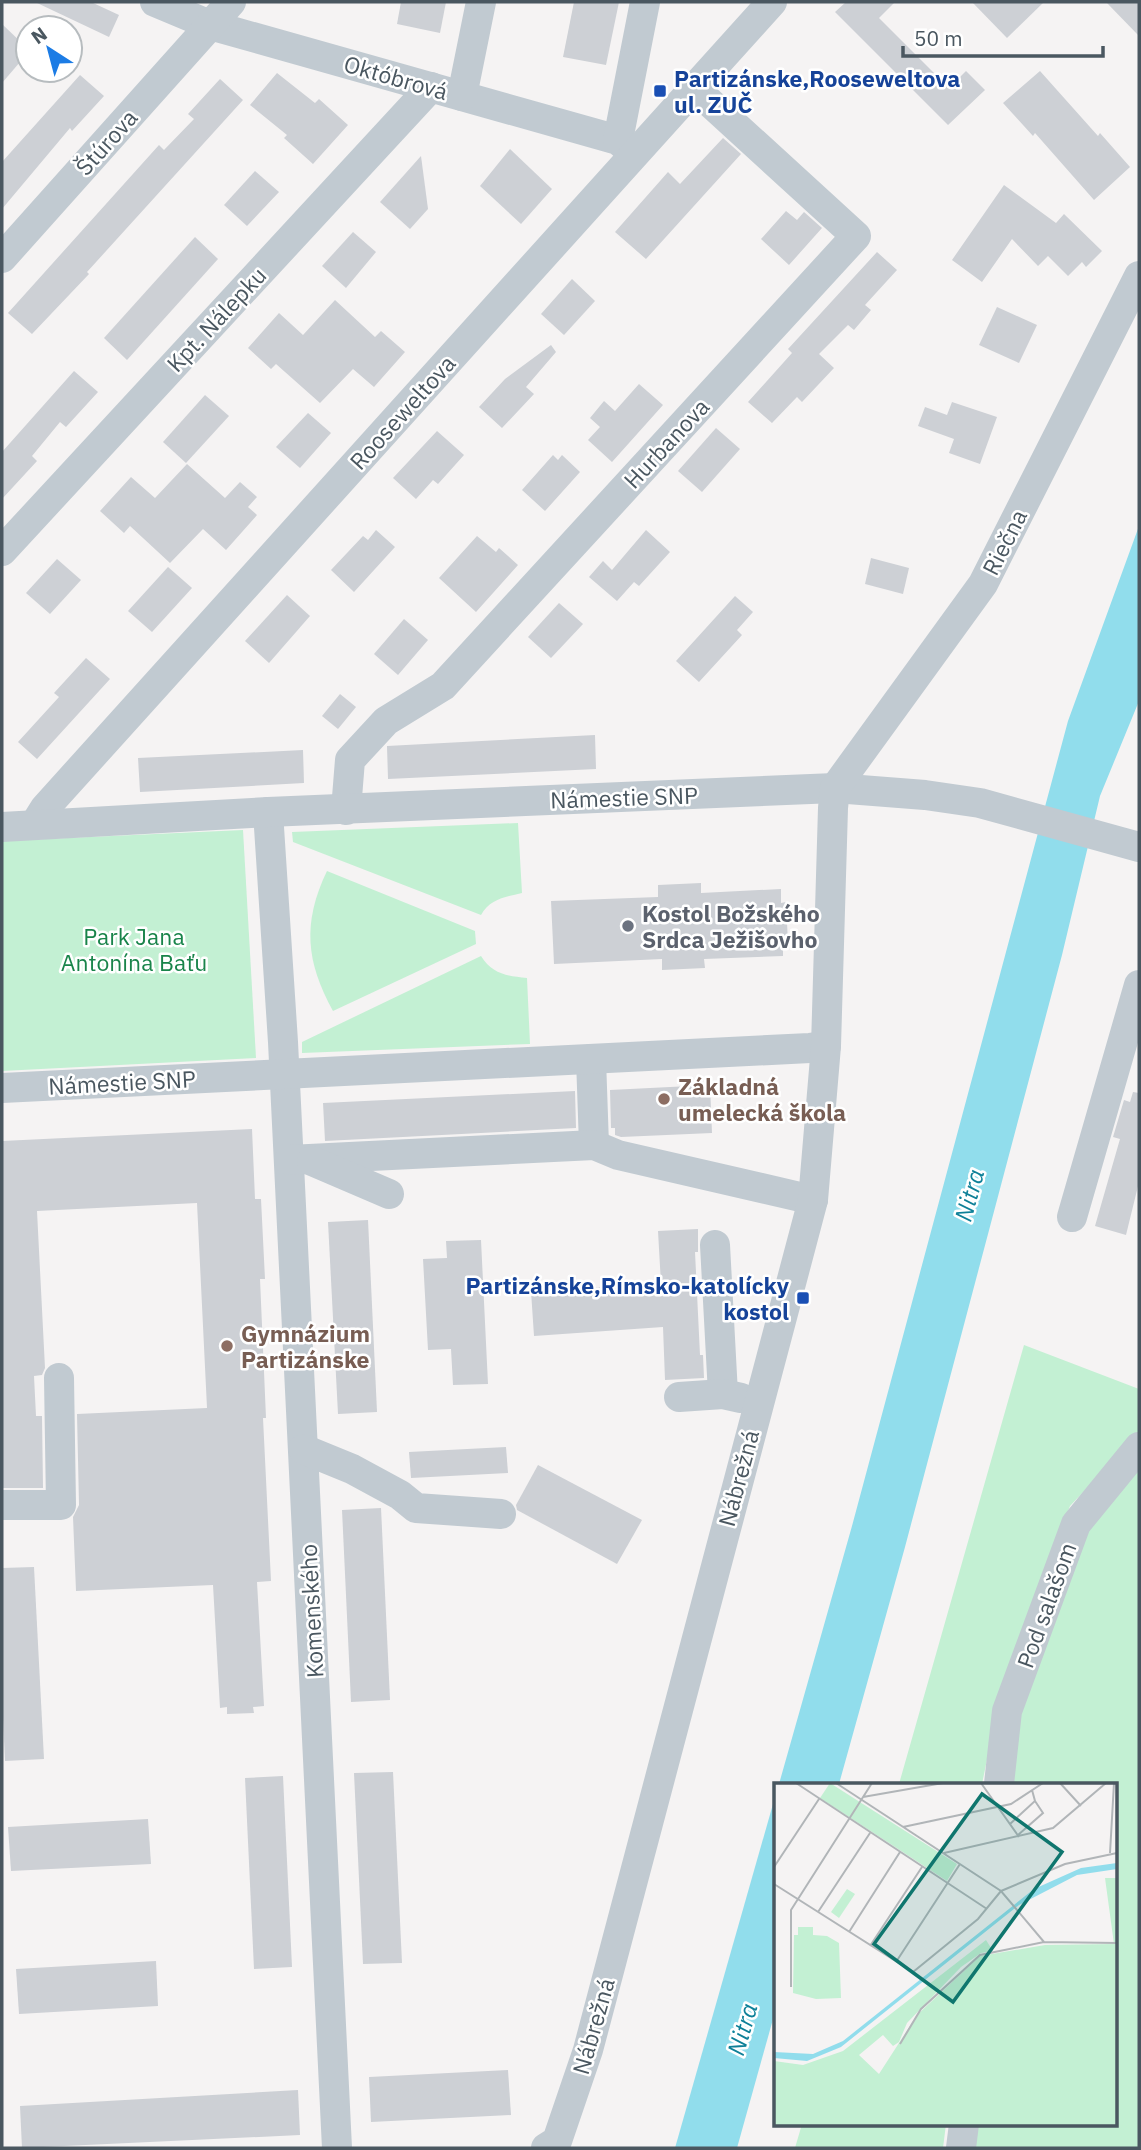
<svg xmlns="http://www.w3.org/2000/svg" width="1141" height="2150" font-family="'IBM Plex Sans',sans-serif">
<rect width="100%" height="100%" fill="#f5f3f3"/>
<g fill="#c3f0d3">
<path d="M518 823 522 893C505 897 490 899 481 915L293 842 292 832Z"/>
<path d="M243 830 256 1058 2 1071V841Z"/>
<path d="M327 871 475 931 476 944 333 1011C306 962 302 923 327 871Z"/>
<path d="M481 956C492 974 507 976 527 978L530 1044 302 1053V1042Z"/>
<path d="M1024 1345 1139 1389V1433L1070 1506 1050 1557 999 1701 982 1784H899Z"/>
<path d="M1139 1460V2148H968L973 2124H1115V1784H1008L1011 1733 1083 1528Z"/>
<path d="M802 2124H946L943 2148H795Z"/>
</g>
<g fill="#91ddec">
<path d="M1139 526V701L1100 796 1062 955 905 1547 839 1784H779L852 1526 1068 721Z"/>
<path d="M775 1797V2012L737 2148H675Z"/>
</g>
<g fill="#cdd0d5">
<path d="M35 2H91L119 15 109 37Z"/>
<path d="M401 2H446L440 33 397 24Z"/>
<path d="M574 2H619L606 65 563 57Z"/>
<path d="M846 2H895L879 18 949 88 966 71 985 90 948 125 835 12Z"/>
<path d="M972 2H1044L1007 38Z"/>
<path d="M1106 2H1139V36Z"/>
<path d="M2 24 26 47V55L2 83Z"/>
<path d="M1040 71 1098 136 1100 133 1130 167 1094 200 1035 133 1033 136 1003 103Z"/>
<path d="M277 73 315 103 319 99 348 125 313 164 284 138 287 135 250 105Z"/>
<path d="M80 75 104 96 72 131 70 128 2 209V162Z"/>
<path d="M220 79 243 100 87 272 89 274 32 334 8 313 159 145 164 150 194 119 188 114Z"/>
<path d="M723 138 741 154 646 259 615 232 668 172 680 184Z"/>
<path d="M510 149 552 189 521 224 480 186Z"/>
<path d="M421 156 428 209 410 229 380 202Z"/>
<path d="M255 171 279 192 247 226 224 205Z"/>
<path d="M1004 185 1056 223 1064 214 1102 251 1086 267 1082 262 1068 276 1048 256 1038 266 1012 239 982 282 952 260Z"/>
<path d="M786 211 797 220 804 212 822 228 789 265 761 239Z"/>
<path d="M353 232 376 252 346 288 322 266Z"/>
<path d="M195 237 218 259 127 360 104 338Z"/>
<path d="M877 252 897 270 865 305 871 310 854 330 848 325 819 354 834 368 802 402 797 397 772 423 748 402 792 353 788 349Z"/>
<path d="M572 279 595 301 564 335 541 314Z"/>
<path d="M335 300 375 337 381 331 405 352 374 387 353 369 320 403 276 364 271 369 248 348 279 313 303 335Z"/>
<path d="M997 307 1037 325 1019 363 979 345Z"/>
<path d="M551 345 556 352 526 387 534 394 502 428 479 407 505 379Z"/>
<path d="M74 371 98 392 66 427 60 422 32 456 37 461 2 499V452Z"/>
<path d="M639 384 663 405 612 462 588 440 600 427 590 418 604 401 615 411Z"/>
<path d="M205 395 229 416 186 463 163 442Z"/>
<path d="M952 402 997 417 980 464 949 453 954 439 918 426 925 407 947 415Z"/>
<path d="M308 413 331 433 300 468 276 447Z"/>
<path d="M716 428 740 449 702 492 678 471Z"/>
<path d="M437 431 464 455 438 484 433 480 416 499 393 478Z"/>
<path d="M553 455 558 460 562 455 580 472 545 511 522 490Z"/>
<path d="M187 464 225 498 240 482 257 497 248 507 257 515 226 550 203 529 170 563 130 526 124 533 100 511 131 477 155 498Z"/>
<path d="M376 530 395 547 354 592 331 570 363 536 368 540Z"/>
<path d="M646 530 670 552 639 586 634 582 617 601 589 577 603 561 612 570Z"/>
<path d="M477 536 496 552 499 548 518 565 476 612 439 578Z"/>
<path d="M871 558 909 568 903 594 865 584Z"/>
<path d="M57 559 81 580 50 614 26 593Z"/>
<path d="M168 567 192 588 152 632 128 611Z"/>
<path d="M287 595 310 616 269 663 245 641Z"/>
<path d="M735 596 753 612 737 630 742 635 699 682 676 661Z"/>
<path d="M559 603 583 624 551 658 528 637Z"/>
<path d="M404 619 428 640 398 675 374 654Z"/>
<path d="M86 658 110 679 37 759 18 742 59 697 54 693Z"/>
<path d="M340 694 356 707 338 729 322 716Z"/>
<path d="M595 735 596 769 388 779 387 746Z"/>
<path d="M303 750 304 783 140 792 138 758Z"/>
<path d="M701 883V893L781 889V903L786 902 788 943 783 942V956L704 959 705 968 662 970V959L554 964 551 901 658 897V885Z"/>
<path d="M710 1085 712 1133 621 1137 615 1135V1128H611L610 1090Z"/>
<path d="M575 1091 576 1128 325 1141 323 1103Z"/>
<path d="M1133 1092 1139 1093V1182L1126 1235 1095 1226 1120 1139 1113 1137 1124 1100 1130 1102Z"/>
<path d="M252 1129 255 1199H261L265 1279H260L266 1418H263L271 1581 257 1582 264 1706 253 1707 254 1713 227 1714V1707L220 1708 213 1585 76 1591 73 1517 79 1505 77 1414 207 1408 197 1203 37 1211 45 1368 42 1375 34 1376 36 1416H42L43 1488H2V1141Z"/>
<path d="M368 1220 377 1412 338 1414 328 1222Z"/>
<path d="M698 1229V1252H695L700 1355H703L704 1378 665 1380 663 1327 534 1336 531 1291 661 1284 658 1231Z"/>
<path d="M481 1240 488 1384 453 1385 451 1349 428 1350 423 1259 447 1258 446 1241Z"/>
<path d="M506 1447 508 1473 411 1478 409 1452Z"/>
<path d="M538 1465 642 1520 617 1564 517 1510 516 1505Z"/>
<path d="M381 1508 390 1700 351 1702 342 1510Z"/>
<path d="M34 1567 44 1759 5 1761 2 1695V1568Z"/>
<path d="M393 1772 402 1963 363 1964 354 1773Z"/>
<path d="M283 1776 292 1967 254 1969 245 1778Z"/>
<path d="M148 1819 151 1864 11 1871 8 1827Z"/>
<path d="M156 1961 158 2006 19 2014 16 1969Z"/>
<path d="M508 2070 511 2115 371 2122 369 2077Z"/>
<path d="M298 2090 300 2135 22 2148 20 2106Z"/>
</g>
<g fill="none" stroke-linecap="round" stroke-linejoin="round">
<g stroke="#c1cad1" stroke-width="30">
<path d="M155 2 210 25 618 140 634 154"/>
<path d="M462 96 481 2"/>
<path d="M618 140 645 2"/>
<path d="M2 258 231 2"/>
<path d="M2 551 431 87"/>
<path d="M346 810 350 760 386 721 443 686 856 236 694 88"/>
<path d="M268 812 283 1042 337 2148"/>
<path d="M35 824 45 808 772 2"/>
<path d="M2 827 268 812 835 788 925 795 980 803 1139 847"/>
<path d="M591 1059 594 1145"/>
<path d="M2 1088 810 1048 826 1046"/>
<path d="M289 1160 594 1145 618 1155 813 1200"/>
<path d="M312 1161 389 1194"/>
<path d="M1072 1217 1139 985"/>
<path d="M715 1245 723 1394"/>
<path d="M679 1397 723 1394 741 1398"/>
<path d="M303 1449 352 1469 400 1495 416 1508 501 1514"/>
<path d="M2 1505H61L59 1378"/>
<path d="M999 1784 1007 1711 1076 1524 1139 1447"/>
<path d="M546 2148 557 2141 588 2050 813 1200 826 1046 833 808 835 788 983 584 1139 276"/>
<path d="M961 2148 964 2124"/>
</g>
</g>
<g fill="#1a4fb4" stroke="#fff" stroke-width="2.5">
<rect x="653" y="84" width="14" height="14" rx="3.5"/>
<rect x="796" y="1291" width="14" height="14" rx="3.5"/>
</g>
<circle fill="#6b7280" stroke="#fff" stroke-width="2.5" cx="628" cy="926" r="7"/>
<g fill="#8d6e63" stroke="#fff" stroke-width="2.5">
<circle cx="664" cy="1099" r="7"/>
<circle cx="227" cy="1346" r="7"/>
</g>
<g text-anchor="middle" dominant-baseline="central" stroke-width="5" stroke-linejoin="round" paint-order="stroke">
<g font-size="23" fill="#4a5760" stroke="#fff">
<text transform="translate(396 77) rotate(16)">Októbrová</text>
<text transform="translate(106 142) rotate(-48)">Štúrova</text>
<text transform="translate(216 319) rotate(-47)">Kpt. Nálepku</text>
<text transform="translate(402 412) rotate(-48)">Rooseweltova</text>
<text transform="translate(666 443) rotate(-47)">Hurbanova</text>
<text transform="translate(1004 542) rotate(-63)">Riečna</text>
<text transform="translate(624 797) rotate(-2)">Námestie SNP</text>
<text transform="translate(122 1082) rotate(-3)">Námestie SNP</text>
<text transform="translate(738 1478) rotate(-75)">Nábrežná</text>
<text transform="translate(1046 1605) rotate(-70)">Pod salašom</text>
<text transform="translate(311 1611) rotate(-93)">Komenského</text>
<text transform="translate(593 2026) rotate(-74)">Nábrežná</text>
</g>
<g font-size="23" font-weight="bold" fill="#164399" stroke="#fff" text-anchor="start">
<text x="674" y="78">Partizánske,Rooseweltova<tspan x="674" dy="26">ul. ZUČ</tspan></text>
<text x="789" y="1285" text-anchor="end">Partizánske,Rímsko-katolícky<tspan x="789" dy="26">kostol</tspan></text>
</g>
<g font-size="23" font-weight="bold" fill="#5b616d" stroke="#fff" text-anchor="start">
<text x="642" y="913">Kostol Božského<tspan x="642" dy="26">Srdca Ježišovho</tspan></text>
</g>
<g font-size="23" fill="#19844a" stroke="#fff">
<text x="134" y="936">Park Jana<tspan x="134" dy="26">Antonína Baťu</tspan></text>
</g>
<g font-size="23" font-weight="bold" fill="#785e54" stroke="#fff" text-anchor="start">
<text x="678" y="1086">Základná<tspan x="678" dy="26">umelecká škola</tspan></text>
<text x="241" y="1333">Gymnázium<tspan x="241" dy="26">Partizánske</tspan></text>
</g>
<g font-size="24" font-style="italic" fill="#0e8098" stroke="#fff">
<text transform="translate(969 1195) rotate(-75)">Nitra</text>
<text transform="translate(742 2029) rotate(-74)">Nitra</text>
</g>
</g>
<g transform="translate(774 1783)">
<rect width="343" height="343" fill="#f5f3f3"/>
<path d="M56 0 183 81 173 98 46 15ZM331 95H343V343H0V278L29 282 69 268 212 157 219 168 207 170 187 184 133 240 125 259 119 263 109 252 85 272 105 291 143 232 206 173 271 162 340 161ZM73 106 81 111 65 135 57 129ZM24 144H39V152L53 153 65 160 67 215 42 216 19 210 20 152H24Z" fill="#c3f0d3"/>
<path d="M343 80V86L303 92 245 122 67 264 33 278 0 275V269L39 271 69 258 260 106 307 85Z" fill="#91ddec"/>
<path fill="none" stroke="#b1b5b8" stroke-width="2" d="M22 0 213 126M62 0 227 108 270 159M207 0 245 54M286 0 307 23M89 14 169 0M236 41 261 18 258 7M129 44 237 21 269 0M244 52 269 30 261 18M170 70 279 45 332 0M336 70 340 0M0 84 45 16M0 101 139 189 204 136 227 108M227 108 291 81 343 70M44 129 96 50M75 149 126 69M96 163 148 84M122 179 186 81M17 204V127L98 0M126 261 147 226 206 172 270 159 343 160"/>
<path fill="#0f766e" fill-opacity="0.15" stroke="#0f766e" stroke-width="3.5" d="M208 11 288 69 179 219 100 161Z"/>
<rect width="343" height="343" fill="none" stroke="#4a5760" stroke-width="3.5"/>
</g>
<rect width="1141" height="2150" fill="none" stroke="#4a5760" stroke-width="7"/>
<g transform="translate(49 49) rotate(324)"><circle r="33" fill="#ffffff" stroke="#b7bcbf" stroke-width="2"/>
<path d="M0-5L12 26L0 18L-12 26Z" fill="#1c7ce5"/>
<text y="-10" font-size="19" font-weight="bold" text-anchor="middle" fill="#4a5760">N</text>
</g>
<path d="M903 46v10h200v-10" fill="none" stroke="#4a5760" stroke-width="3.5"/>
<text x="914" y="46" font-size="21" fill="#4a5760" stroke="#ffffff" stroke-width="5" paint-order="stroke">50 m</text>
</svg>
